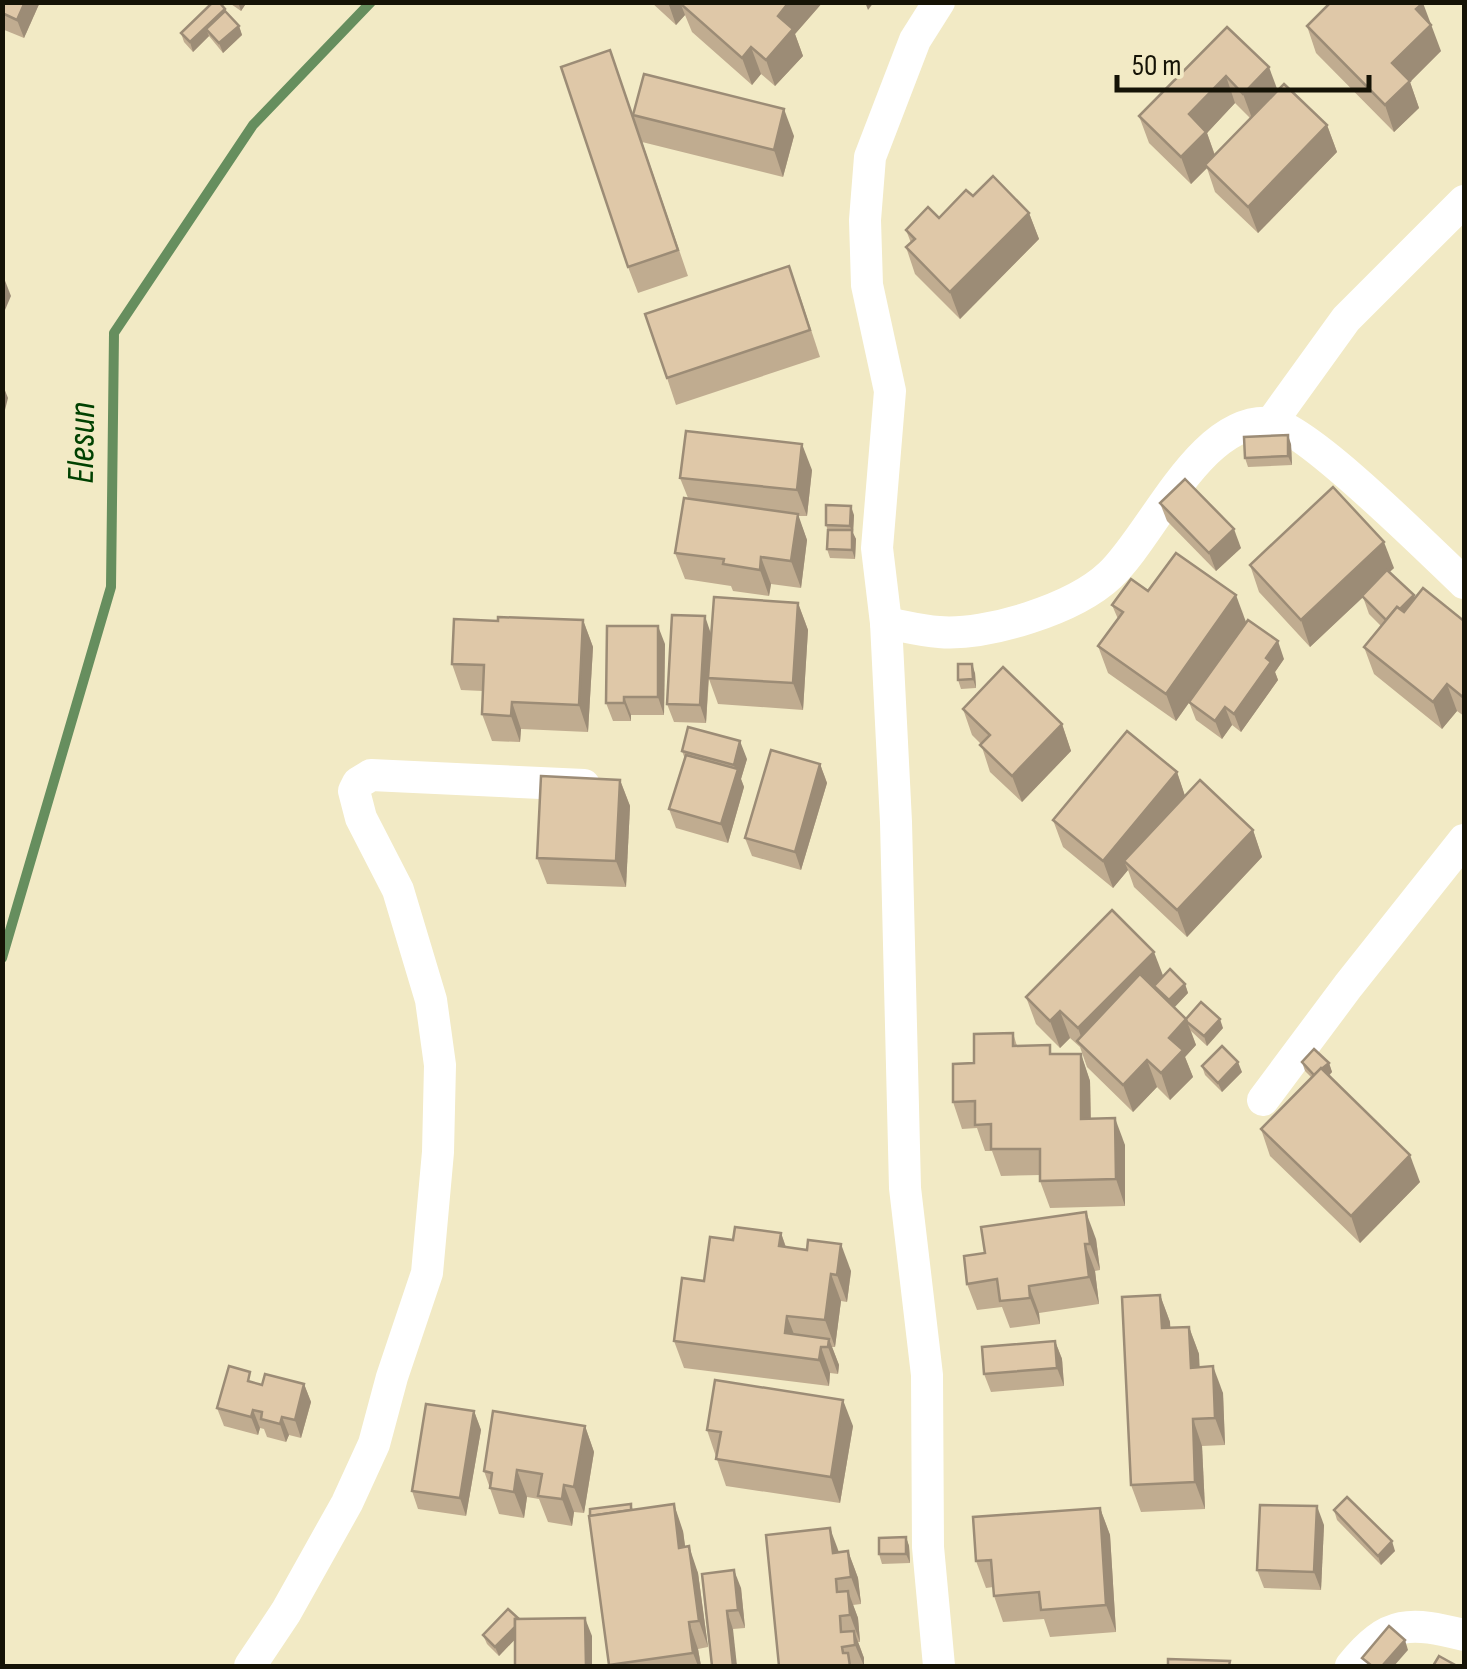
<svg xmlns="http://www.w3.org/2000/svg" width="1467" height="1669" font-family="'Sofia Sans Condensed',sans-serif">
<rect width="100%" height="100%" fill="#f2eac5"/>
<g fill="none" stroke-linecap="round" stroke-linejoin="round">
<path stroke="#668e5e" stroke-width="10" d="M2 958 111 587 114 333 253 125 371 2"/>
<g stroke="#fff" stroke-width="32">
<path d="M1271 423 1346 319 1464 201"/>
<path d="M886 623C903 626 921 631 939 632 987 636 1074 609 1110 575 1153 535 1201 416 1271 423 1307 427 1432 553 1464 583"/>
<path d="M1263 1100 1348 986 1464 840"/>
<path d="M250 1666 286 1612 347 1503 374 1444 392 1377 427 1273 438 1152 440 1065 431 1000 398 890 361 818 354 791 358 783 371 775 584 785"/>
<path d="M939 1666 928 1547 927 1375 905 1188 896 822 886 623 877 548 890 391 867 285 865 220 870 157 915 40 939 2"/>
<path d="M1351 1666C1388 1619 1411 1622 1464 1635"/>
</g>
</g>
<g fill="#c0ac90" fill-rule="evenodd">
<path d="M2 2H40L24 38 2 29Z"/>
<path d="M228 2H247L241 11Z"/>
<path d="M651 2H823L795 34 803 56 775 86 761 74 752 85 692 32 685 15 676 25Z"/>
<path d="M226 12 239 26 242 35 223 53 209 36 193 52 184 42 181 33Z"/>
<path d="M1307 26 1441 51 1410 82 1419 108 1394 132 1316 53Z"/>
<path d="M1227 27 1278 91 1327 125 1337 152 1258 233 1215 192 1207 168 1191 184 1149 143 1139 116ZM1235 103 1251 119 1215 155 1207 133Z"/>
<path d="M633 115 794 136 783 177 642 142 636 124 688 276 638 293 628 267Z"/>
<path d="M973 196 1029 213 1039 239 960 319 915 274 906 247 911 243 906 230 939 218Z"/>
<path d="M799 293 820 357 676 405 667 378Z"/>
<path d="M1291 444 1292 465 1248 467 1245 458Z"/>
<path d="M812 470 807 516H798L807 540 801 588 771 584 769 596 733 591 731 586 685 579 675 553 688 498 680 478Z"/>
<path d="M1160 503 1241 548 1216 571 1167 521Z"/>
<path d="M854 515 853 533 856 539 855 559 830 558 827 549 828 531 826 525Z"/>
<path d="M1250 565 1394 568 1389 572 1414 595 1415 599 1464 621V716L1457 711 1442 729 1374 674 1364 647 1381 626 1369 614 1363 597 1310 647 1259 592Z"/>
<path d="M1148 591 1246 622 1176 721 1108 673 1098 646 1118 619 1112 605Z"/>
<path d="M798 603 808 630 803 710 718 704 709 679 706 723 674 722 667 704 711 634Z"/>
<path d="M583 620 593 647 588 732 521 729 520 742 492 741 482 714 483 691 461 690 452 664 498 621Z"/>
<path d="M665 644 664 715H631V721H613L606 703Z"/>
<path d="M1284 659 1275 672 1278 680 1241 732 1232 725 1222 739 1196 720 1189 702Z"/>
<path d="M975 673 976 688 961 689 958 680Z"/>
<path d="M963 709 1062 724 1071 751 1022 802 990 772 981 744 972 735Z"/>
<path d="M682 751 747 759 741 779 744 787 728 843 676 828 669 809 685 759Z"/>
<path d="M820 764 827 783 801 870 752 856 745 838Z"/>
<path d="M1177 772 1185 796 1253 830 1262 857 1187 937 1134 887 1128 870 1113 888 1063 847 1053 820Z"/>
<path d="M620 780 630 806 626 887 547 884 537 858Z"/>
<path d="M1163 977 1185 984 1188 993 1174 1007 1186 1019 1223 1028 1207 1046 1191 1031 1196 1045 1185 1057 1193 1077 1170 1100 1157 1087 1133 1112 1087 1067 1080 1047 1070 1038 1060 1048 1036 1024 1026 997Z"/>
<path d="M1013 1033 1017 1046 1053 1054H1081L1090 1081 1091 1118 1125 1145V1206L1050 1208 1040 1181V1175L1001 1176 992 1151H985L977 1128 962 1129 953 1102 974 1063Z"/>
<path d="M1302 1062 1329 1063 1332 1072 1329 1076 1420 1182 1360 1243 1270 1156 1261 1129 1311 1077 1305 1071Z"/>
<path d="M1202 1066 1242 1072 1222 1092 1205 1075Z"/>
<path d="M781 1233 786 1247 851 1271 847 1302 841 1301 835 1347H832L839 1365 838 1374 830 1373 829 1386 684 1368 674 1341 704 1281 733 1240Z"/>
<path d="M1096 1239 1100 1270 1095 1271 1099 1304 1039 1313 1040 1324 1010 1328 1002 1307 977 1310 967 1284Z"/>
<path d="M1160 1295 1170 1322V1328L1189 1327 1199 1354V1367L1223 1393 1225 1445 1202 1446 1205 1509 1141 1512 1131 1485Z"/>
<path d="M1055 1341 1062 1359 1064 1386 991 1392 984 1374Z"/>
<path d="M255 1383 262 1385 304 1384 311 1402 301 1438 289 1435 286 1442 267 1437 264 1429 260 1428 258 1435 224 1426 217 1408Z"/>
<path d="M474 1411 481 1430 466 1516 418 1509 412 1491Z"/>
<path d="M585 1426 594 1452 584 1513 574 1512 572 1526 548 1522 539 1499 527 1497 524 1518 499 1514 484 1471Z"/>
<path d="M853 1426 840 1503 726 1486 707 1430Z"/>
<path d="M631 1504 633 1510 683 1531 685 1547 698 1573 708 1647 698 1649 701 1666H609L589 1516Z"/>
<path d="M1100 1508 1110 1535 1116 1632 1050 1637 1044 1619 1003 1622 994 1596 993 1587 986 1588 976 1561Z"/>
<path d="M1334 1510 1395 1551 1381 1565 1337 1520Z"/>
<path d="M1324 1525 1321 1590 1264 1588 1257 1570Z"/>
<path d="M906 1537 909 1546 910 1563 882 1564 879 1554Z"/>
<path d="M848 1551 858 1578 861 1604 853 1605 858 1618 860 1642H858L864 1658V1666H779L839 1552Z"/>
<path d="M702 1574 741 1588 745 1628 733 1629Z"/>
<path d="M519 1619 592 1636V1666H515V1639L499 1656 487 1644 483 1635Z"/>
</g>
<g fill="#9c8c76">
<path d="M25 2H40L24 38 17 20Z"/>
<path d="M238 2H247L241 11Z"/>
<path d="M668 2H680L685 15 676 25Z"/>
<path d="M789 2H823L795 34 803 56 775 86 766 60 778 16Z"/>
<path d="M865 2H874L868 10Z"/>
<path d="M1423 3 1441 51 1410 82 1419 108 1394 132 1385 105 1392 63 1416 9Z"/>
<path d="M225 9 228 18 206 29 209 36 193 52 190 42Z"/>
<path d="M239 26 242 35 223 53 219 43Z"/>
<path d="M751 47 761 74 752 85 742 58Z"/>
<path d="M1269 67 1279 94 1253 121 1243 94Z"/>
<path d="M1226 76 1235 103 1207 133 1216 159 1205 165 1207 168 1191 184 1181 157 1189 114Z"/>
<path d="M784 109 794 136 783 177 774 150Z"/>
<path d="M1327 125 1337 152 1258 233 1248 207Z"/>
<path d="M1029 213 1039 239 960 319 950 292Z"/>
<path d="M2 273 11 296 2 317Z"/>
<path d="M2 383 8 398 2 422Z"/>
<path d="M1288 435 1291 444 1292 465 1288 456Z"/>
<path d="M802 444 812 470 807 516 797 490Z"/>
<path d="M851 506 854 515 853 533 856 539 855 559 852 550V533L850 526Z"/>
<path d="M798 514 807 540 801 588 791 561Z"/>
<path d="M1234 529 1241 548 1216 571 1209 553Z"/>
<path d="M1384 542 1394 568 1310 647 1301 620Z"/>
<path d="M761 557 771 584 769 596 760 570Z"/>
<path d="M1236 595 1246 622 1176 721 1166 694Z"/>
<path d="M1414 595 1420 613 1388 621Z"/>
<path d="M798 603 808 630 803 710 793 683Z"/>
<path d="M705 616 711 634 706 723 700 705Z"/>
<path d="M583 620 593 647 588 732 579 705Z"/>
<path d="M658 626 665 644 664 715 658 697Z"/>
<path d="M1278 641 1284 659 1275 672 1278 680 1241 732 1234 714 1266 658Z"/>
<path d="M972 664 975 673 976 688 973 679Z"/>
<path d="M1447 684 1457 711 1442 729 1433 702Z"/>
<path d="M624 697 631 715V721L624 703Z"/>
<path d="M512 702 521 729 520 742 511 716Z"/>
<path d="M1225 707 1232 725 1222 739 1215 721Z"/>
<path d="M1062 724 1071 751 1022 802 1012 776Z"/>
<path d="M740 741 747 759 741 779 744 787 728 843 721 824 736 773 734 765Z"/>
<path d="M820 764 827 783 801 870 795 852Z"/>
<path d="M1177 772 1186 799 1124 861 1128 870 1113 888 1103 861Z"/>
<path d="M620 780 630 806 626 887 616 861Z"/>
<path d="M1253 830 1262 857 1187 937 1177 910Z"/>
<path d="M1154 952 1164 978 1085 1048 1078 1028Z"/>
<path d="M1185 984 1188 993 1173 1009 1169 1000Z"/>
<path d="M1060 1011 1070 1038 1060 1048 1050 1021Z"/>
<path d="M1186 1019 1196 1045 1185 1057 1193 1077 1170 1100 1161 1073 1169 1038Z"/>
<path d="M1220 1019 1223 1028 1207 1046 1204 1036Z"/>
<path d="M1081 1054 1090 1081 1091 1145 1081 1119Z"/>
<path d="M1147 1060 1157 1087 1133 1112 1123 1085Z"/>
<path d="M1238 1062 1242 1072 1222 1092 1218 1083Z"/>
<path d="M1329 1063 1332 1072 1319 1085 1316 1076Z"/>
<path d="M1115 1118 1125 1145V1206L1116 1179Z"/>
<path d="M1410 1155 1420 1182 1360 1243 1351 1216Z"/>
<path d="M1086 1212 1096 1239 1100 1270 1090 1244Z"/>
<path d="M781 1233 790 1260 779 1246Z"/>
<path d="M841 1244 851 1271 847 1302 837 1275Z"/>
<path d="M1085 1244 1095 1271 1099 1304 1089 1277Z"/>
<path d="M831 1274 841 1301 835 1347 825 1320Z"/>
<path d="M1029 1286 1039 1313 1040 1324 1030 1298Z"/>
<path d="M1160 1295 1170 1322 1172 1355 1162 1328Z"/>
<path d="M787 1316 797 1342 785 1333Z"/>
<path d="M1189 1327 1199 1354 1201 1394 1191 1368Z"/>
<path d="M829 1339 839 1365 838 1374 828 1347Z"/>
<path d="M1055 1341 1062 1359 1064 1386 1057 1368Z"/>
<path d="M821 1347 830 1373 829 1386 819 1360Z"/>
<path d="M1213 1366 1223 1393 1225 1445 1215 1418Z"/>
<path d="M304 1384 311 1402 301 1438 295 1420Z"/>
<path d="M843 1400 853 1426 840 1503 831 1477Z"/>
<path d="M253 1410 260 1428 258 1435 251 1417Z"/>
<path d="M474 1411 481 1430 466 1516 460 1498Z"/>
<path d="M282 1417 289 1435 286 1442 280 1424Z"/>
<path d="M1193 1419 1202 1446 1205 1509 1195 1482Z"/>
<path d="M585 1426 594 1452 584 1513 574 1487Z"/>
<path d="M517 1470 527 1497 524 1518 514 1492Z"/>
<path d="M564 1485 574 1512 572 1526 562 1499Z"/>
<path d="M674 1504 683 1531 689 1574 679 1548Z"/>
<path d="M1317 1506 1324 1525 1321 1590 1314 1572Z"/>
<path d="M1100 1508 1110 1535 1116 1632 1106 1605Z"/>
<path d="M830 1528 840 1555 842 1580 833 1553Z"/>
<path d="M906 1537 909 1546 910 1563 906 1554Z"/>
<path d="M1392 1541 1395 1551 1381 1565 1378 1556Z"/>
<path d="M689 1546 698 1573 708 1647 699 1621Z"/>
<path d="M848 1551 858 1578 861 1604 851 1577Z"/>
<path d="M734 1570 741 1588 745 1628 738 1610Z"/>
<path d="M848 1591 858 1618 860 1642 850 1615Z"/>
<path d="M727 1611 733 1629 737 1666H733Z"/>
<path d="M585 1618 592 1636V1666H586Z"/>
<path d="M520 1621 524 1630 499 1656 495 1647Z"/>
<path d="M689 1622 698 1649 701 1666H698L693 1653Z"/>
<path d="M854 1631 864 1658V1666L855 1645Z"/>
<path d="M1405 1640 1408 1650 1394 1666H1382Z"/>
</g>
<g fill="#dfc8a8" stroke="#9c8c76" stroke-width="2.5">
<path d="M2 2H25L17 20 2 13Z"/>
<path d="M213 2H219L225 9 190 42 181 33Z"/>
<path d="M685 2H789L778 16 793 29 766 60 751 47 742 58 682 5Z"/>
<path d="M1331 2 1423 3 1416 9 1431 25 1392 63 1410 81 1385 105 1307 26Z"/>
<path d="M225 11 239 26 219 43 206 29Z"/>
<path d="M1227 27 1269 67 1243 94 1226 76 1189 114 1206 132 1181 157 1139 116Z"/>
<path d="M610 50 678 250 628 267 561 67Z"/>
<path d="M644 74 784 109 774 150 633 115Z"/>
<path d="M1284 84 1327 125 1248 207 1205 165Z"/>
<path d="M993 176 1029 213 950 292 906 247 915 239 906 230 928 207 939 218 966 190 973 196Z"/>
<path d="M789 266 810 330 667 378 645 314Z"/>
<path d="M686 431 802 444 797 490 680 478Z"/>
<path d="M1288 435V456L1245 458 1244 437Z"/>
<path d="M1185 479 1234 529 1209 553 1160 503Z"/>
<path d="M1333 487 1384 542 1301 620 1250 565Z"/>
<path d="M684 498 798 514 791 561 761 557 760 570 723 564 724 559 675 553Z"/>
<path d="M826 505 851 506 850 526 826 525Z"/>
<path d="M828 530H852V550L827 549Z"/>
<path d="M1176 553 1236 595 1166 694 1098 646 1123 612 1112 605 1131 579 1148 591Z"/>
<path d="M1387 570 1414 595 1400 609 1397 607 1386 620 1362 596Z"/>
<path d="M1423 588 1464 621V698L1447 684 1433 702 1364 647 1397 607 1404 612Z"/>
<path d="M714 597 798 603 793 683 708 678Z"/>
<path d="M672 615 705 616 700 705 667 704Z"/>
<path d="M498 617 583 620 579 705 512 702 511 716 482 714 484 665 452 664 454 619 498 621Z"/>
<path d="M1248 620 1278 641 1266 658 1271 662 1234 714 1225 707 1215 721 1189 702Z"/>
<path d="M607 626H658V697H624V703H606Z"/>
<path d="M958 664H972L973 679 958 680Z"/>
<path d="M1003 667 1062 724 1012 776 980 745 990 735 963 709Z"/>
<path d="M688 727 740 741 734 765 682 751Z"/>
<path d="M1127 731 1177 772 1103 861 1053 820Z"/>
<path d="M771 750 820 764 795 852 745 838Z"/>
<path d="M686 755 738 769 721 824 669 809Z"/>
<path d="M541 776 620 780 616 861 537 858Z"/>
<path d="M1200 780 1253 830 1177 910 1124 861Z"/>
<path d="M1112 910 1154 952 1078 1028 1060 1011 1050 1021 1026 997Z"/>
<path d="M1170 969 1185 984 1169 1000 1154 986Z"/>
<path d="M1140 974 1186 1019 1169 1038 1183 1050 1161 1073 1147 1060 1123 1085 1077 1041Z"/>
<path d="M1201 1002 1220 1019 1204 1036 1187 1022 1186 1019Z"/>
<path d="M1013 1033V1046L1050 1045V1054H1081V1119L1115 1118 1116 1179 1040 1181V1149H991V1124L975 1125V1101L953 1102V1064L974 1063V1034Z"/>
<path d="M1222 1046 1238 1062 1218 1083 1202 1066Z"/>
<path d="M1314 1049 1329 1063 1314 1075 1302 1062Z"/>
<path d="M1321 1068 1410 1155 1351 1216 1261 1129Z"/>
<path d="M1086 1212 1090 1244H1085L1089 1277 1029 1286 1030 1298 1000 1301 997 1279 967 1284 964 1256 985 1253 981 1227Z"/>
<path d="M735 1227 781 1233 779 1246 807 1250 808 1240 841 1244 837 1275 831 1274 825 1320 787 1316 785 1333 829 1339 828 1347H821L819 1360 674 1341 682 1278 704 1281 710 1237 733 1240Z"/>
<path d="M1160 1295 1162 1328 1189 1327 1191 1368 1213 1366 1215 1418 1193 1419 1195 1482 1131 1485 1122 1297Z"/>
<path d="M1055 1341 1057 1368 984 1374 982 1347Z"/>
<path d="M229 1366 250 1372 248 1381 262 1385 265 1374 304 1384 295 1420 282 1417 280 1424 261 1419 262 1412 253 1410 251 1417 217 1408Z"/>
<path d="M715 1380 843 1400 831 1477 716 1459 721 1432 707 1430Z"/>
<path d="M426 1404 474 1411 460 1498 412 1491Z"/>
<path d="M493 1411 585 1426 574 1487 564 1485 562 1499 538 1496 542 1474 517 1470 514 1492 490 1488 492 1473 484 1471Z"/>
<path d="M1347 1497 1392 1541 1378 1556 1334 1510Z"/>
<path d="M631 1504V1510L590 1516V1509Z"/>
<path d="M674 1504 679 1548 689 1546 699 1621 689 1622 693 1653 609 1665 589 1516Z"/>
<path d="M1260 1505 1317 1506 1314 1572 1257 1570Z"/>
<path d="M1100 1508 1106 1605 1041 1610 1039 1592 994 1596 991 1560 976 1561 973 1517Z"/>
<path d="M830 1528 833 1553 848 1551 851 1577 836 1579 837 1592 848 1591 850 1615 840 1616 841 1632 854 1631 855 1645 842 1647 843 1653H848L850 1666H779L766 1535Z"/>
<path d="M906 1537V1554H879V1538Z"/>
<path d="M734 1570 738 1610 727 1611 733 1666H712L702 1574Z"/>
<path d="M508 1609 519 1619H515V1627L495 1647 483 1635Z"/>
<path d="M585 1618 586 1666H515V1619Z"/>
<path d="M1389 1626 1405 1640 1382 1666H1372L1362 1658Z"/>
<path d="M1439 1656 1457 1666H1433Z"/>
<path d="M1168 1659 1230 1661 1229 1666H1168Z"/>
</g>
<g text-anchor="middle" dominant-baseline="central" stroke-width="8" stroke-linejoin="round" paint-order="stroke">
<g font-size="38" font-style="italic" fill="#014101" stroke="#f2eac5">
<text transform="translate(82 443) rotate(-89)">Elesun</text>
</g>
</g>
<rect width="1467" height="1669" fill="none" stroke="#151306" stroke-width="10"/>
<path d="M1117 75v15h252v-15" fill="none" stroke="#151306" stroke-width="5"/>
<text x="1132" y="75" font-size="30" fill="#151306" stroke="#f2eac5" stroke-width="8" paint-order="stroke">50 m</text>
</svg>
